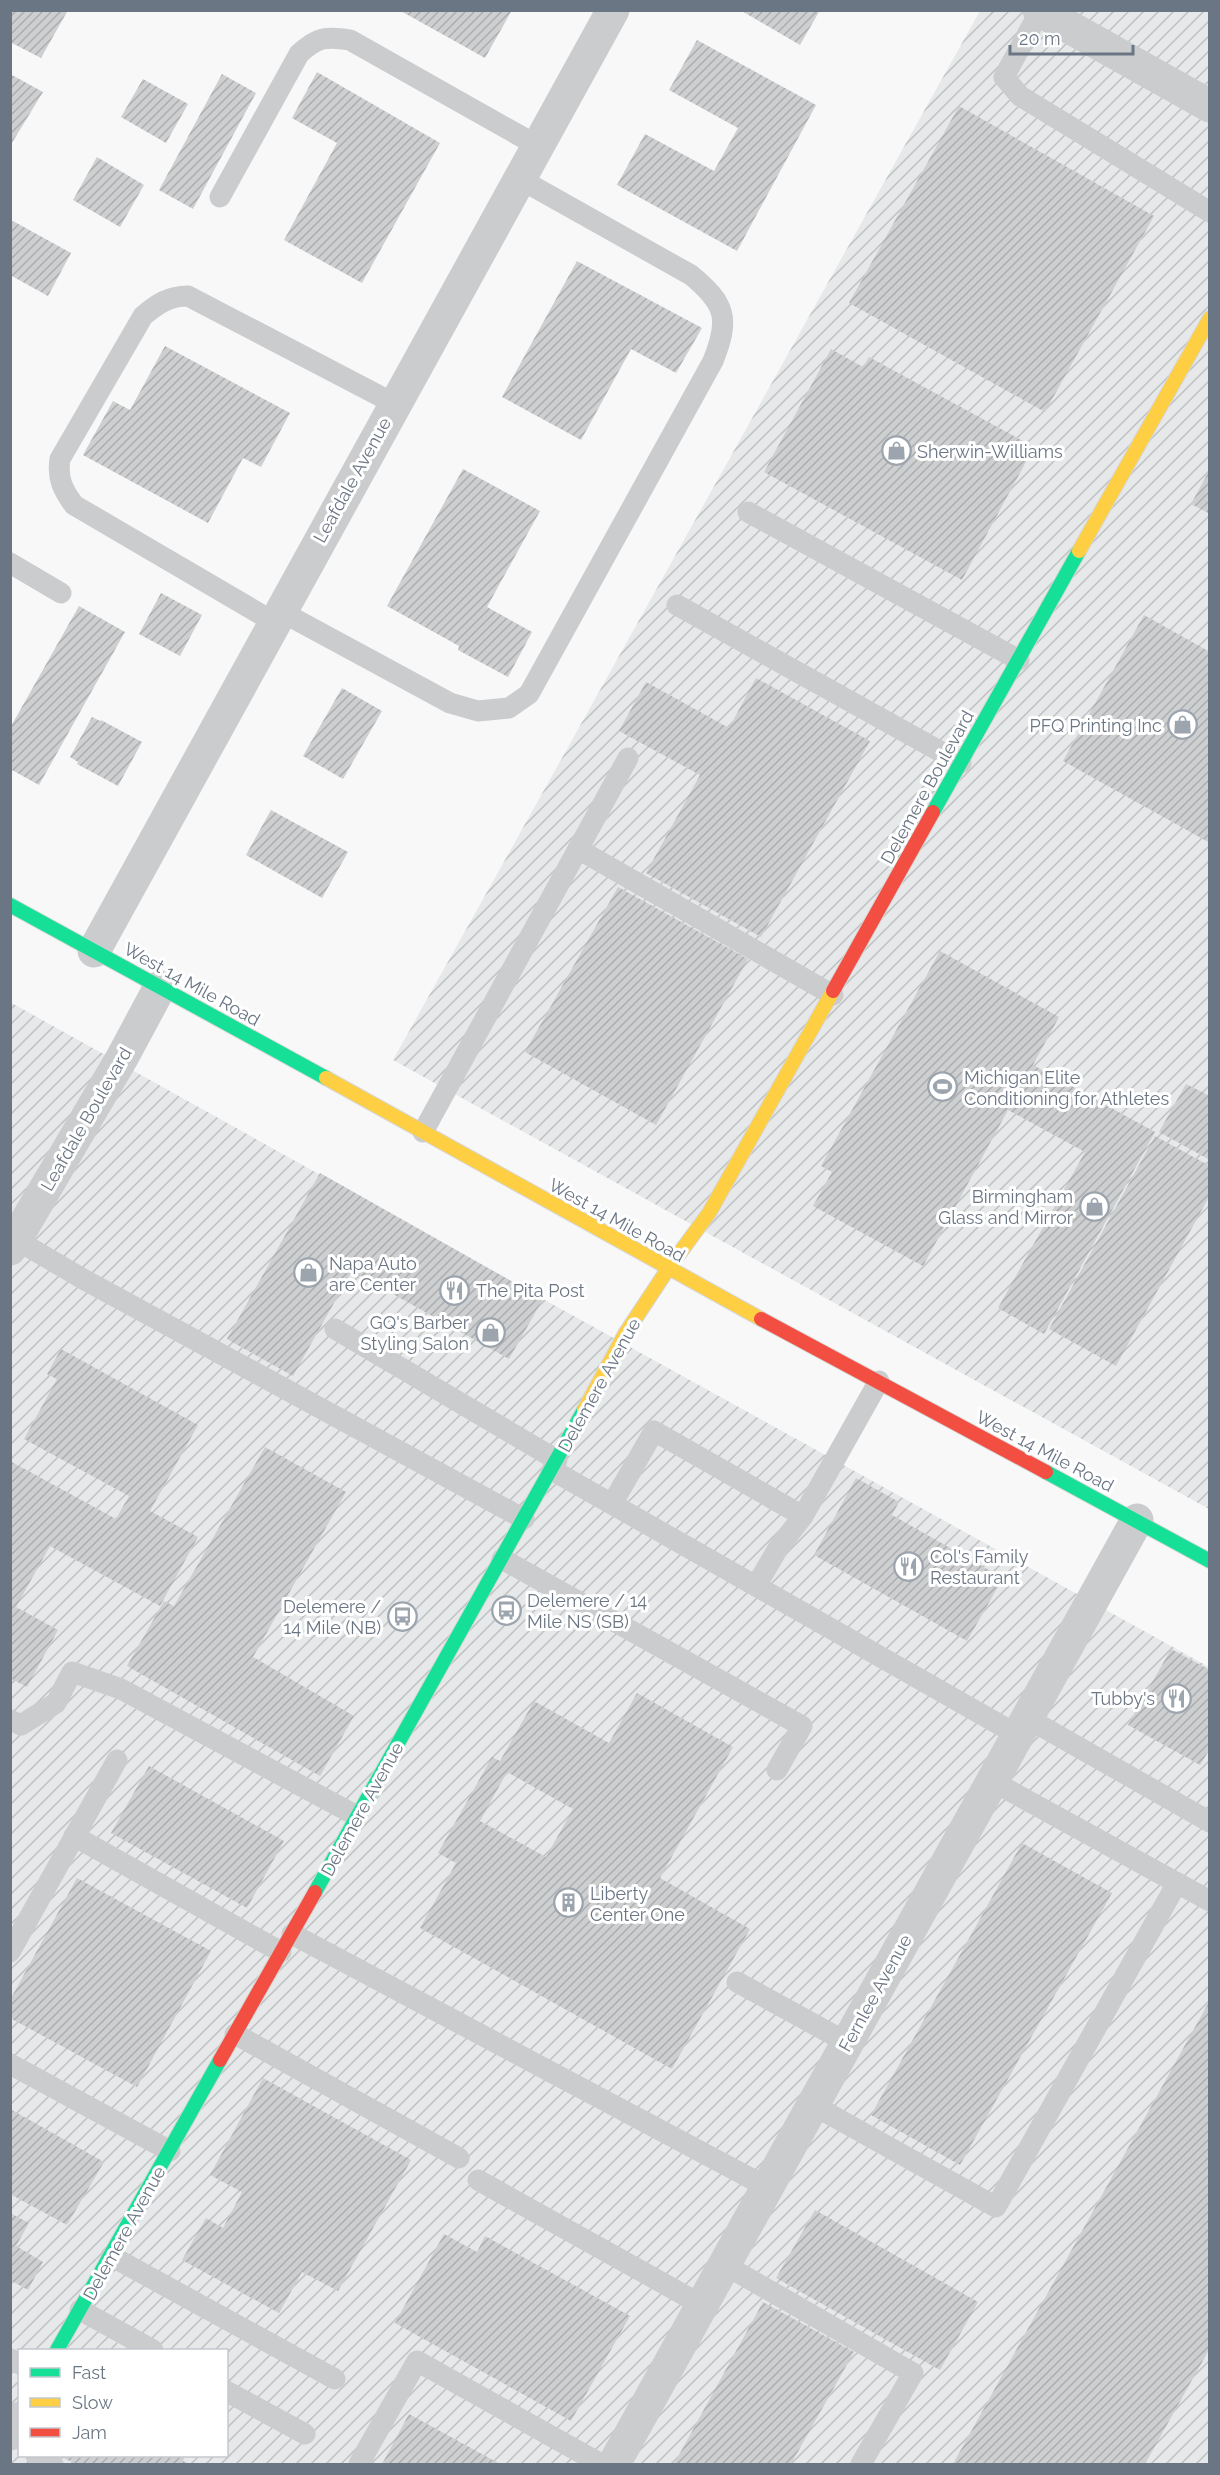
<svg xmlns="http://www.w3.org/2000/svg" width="1220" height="2475" font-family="Raleway,sans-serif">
<defs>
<pattern id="industrial-furrows" width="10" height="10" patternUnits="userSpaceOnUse" patternTransform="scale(1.5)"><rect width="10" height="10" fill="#e6e8e9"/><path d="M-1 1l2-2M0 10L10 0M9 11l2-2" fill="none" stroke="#bec1c2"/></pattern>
<pattern id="building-hatch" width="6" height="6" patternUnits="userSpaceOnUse" patternTransform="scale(1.5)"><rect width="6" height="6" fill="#cecfd1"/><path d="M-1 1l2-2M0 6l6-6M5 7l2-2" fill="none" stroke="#abadaf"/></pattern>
</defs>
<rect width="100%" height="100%" fill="#f8f8f8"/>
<g fill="url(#industrial-furrows)" fill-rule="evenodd">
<path d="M980 11H1209V1509L393 1060Z"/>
<path d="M10 1002 543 1299 1209 1667V2464H11ZM20 2350H226V2456H20Z"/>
</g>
<g fill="url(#building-hatch)" fill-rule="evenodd">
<path d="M10 10H68L41 58 10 42Z"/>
<path d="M399 10H512L485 58Z"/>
<path d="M740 10H820L800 45Z"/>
<path d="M697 40 816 105 737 251 617 185 645 134 714 171 738 128 669 90Z"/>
<path d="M317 72 440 143 362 283 284 240 337 143 292 118Z"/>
<path d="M10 74 43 92 10 146Z"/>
<path d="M222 74 256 93 193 209 159 190Z"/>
<path d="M143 79 188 104 166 143 121 117Z"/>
<path d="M959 106 1154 216 1045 412 849 303Z"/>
<path d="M97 157 144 185 120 227 73 200Z"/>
<path d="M13 221 71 253 48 296 10 275V225Z"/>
<path d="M577 261 702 328 676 373 631 349 581 440 502 397Z"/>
<path d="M165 346 290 413 261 467 243 458 208 523 83 455 113 401 130 410Z"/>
<path d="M831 349 863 367 869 357 1034 447 962 580 764 472Z"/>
<path d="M463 469 540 511 487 607 532 632 508 677 458 650 459 646 387 606Z"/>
<path d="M1210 469V514L1191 504Z"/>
<path d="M161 593 202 615 180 656 139 634Z"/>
<path d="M79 606 125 632 39 785 10 769V728Z"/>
<path d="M1144 615 1210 652V843L1063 761Z"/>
<path d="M756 678 870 741 761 937 646 873 700 775 619 731 646 682 729 728Z"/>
<path d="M342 688 382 711 343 779 303 756Z"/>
<path d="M92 717 100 721 101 720 142 742 118 786 77 764 78 762 70 757Z"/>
<path d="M271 810 348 852 322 898 246 855Z"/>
<path d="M618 887 748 959 656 1125 525 1052Z"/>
<path d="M940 951 1059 1017 1033 1065 1155 1132 1044 1334 998 1308 1085 1152 1008 1110 923 1266 813 1206 832 1172 821 1166Z"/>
<path d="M1186 1084 1210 1096V1160L1159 1132Z"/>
<path d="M1155 1136 1210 1166V1195L1116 1366 1049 1329Z"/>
<path d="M320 1173 543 1299 509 1359 352 1271 293 1376 227 1339Z"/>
<path d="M61 1349 198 1425 150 1511 198 1537 160 1606 50 1546 16 1607 58 1630 27 1687 10 1678V1461L116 1519 129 1496 24 1439 57 1379 47 1374Z"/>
<path d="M265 1447 346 1492 253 1657 354 1716 320 1776 127 1666 164 1601 174 1606Z"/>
<path d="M856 1478 899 1502 892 1515 1003 1578 967 1641 814 1555Z"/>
<path d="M1171 1649 1210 1670V1749L1200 1765 1128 1725Z"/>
<path d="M637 1693 733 1747 660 1878 750 1929 672 2069 420 1928 456 1863 438 1853 492 1757 500 1761 534 1701 609 1743ZM507 1772 573 1809 546 1857 480 1821Z"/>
<path d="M149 1766 284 1841 247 1908 111 1833Z"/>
<path d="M1022 1843 1112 1893 960 2165 871 2115Z"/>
<path d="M77 1878 211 1951 137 2087 10 2018V2000Z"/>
<path d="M1210 2000V2348L1145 2464H953Z"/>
<path d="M263 2078 411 2160 338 2291 302 2272 279 2313 182 2260 206 2218 223 2228 242 2192 210 2175Z"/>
<path d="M10 2109 104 2162 67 2225 10 2194Z"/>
<path d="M815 2210 978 2302 940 2370 776 2278Z"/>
<path d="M10 2213 29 2223 16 2246 43 2262 28 2290 10 2280Z"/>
<path d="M444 2234 477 2252 485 2236 630 2316 571 2421 395 2323Z"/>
<path d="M763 2302 854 2352 791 2464H674Z"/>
<path d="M409 2414 500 2464H382Z"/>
<path d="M59 2456H185L183 2461 190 2464H76Z"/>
</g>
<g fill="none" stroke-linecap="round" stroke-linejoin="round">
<defs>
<g id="fast">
<path d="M933 812 1079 551"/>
<path d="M10 905 326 1078"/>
<path d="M1046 1472 1210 1561"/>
<path d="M315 1892 584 1410"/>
<path d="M57 2350 220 2060"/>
</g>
<g id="slow">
<path d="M1079 551 1210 318"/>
<path d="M326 1078 761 1319"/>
<path d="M584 1410 625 1334 668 1269 709 1213 833 991"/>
</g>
<g id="jam">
<path d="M833 991 933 812"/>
<path d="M761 1319 1046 1472"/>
<path d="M220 2060 315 1892"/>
</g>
</defs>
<use href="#fast" stroke="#d5d6d6" stroke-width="16"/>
<use href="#slow" stroke="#d5d6d6" stroke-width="16"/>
<use href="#jam" stroke="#d5d6d6" stroke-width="16"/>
<g stroke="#cbccce" stroke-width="21">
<path d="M1040 11 1004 77 1020 96 1210 212"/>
<path d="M220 197 299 54C317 37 326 36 350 40L538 146"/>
<path d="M748 512 1019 660"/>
<path d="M10 563 61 593"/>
<path d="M677 605 961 763"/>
<path d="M280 611 450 703 478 711 509 708 529 694 713 361C730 319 726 304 691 275L520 179"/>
<path d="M274 622 74 505C63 490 57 479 60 459L143 316C157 304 169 296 188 296L395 404"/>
<path d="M578 849 833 995"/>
<path d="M423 1132 628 758"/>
<path d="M10 1236 83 1279 524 1519"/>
<path d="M335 1329 557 1460"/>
<path d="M552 1470 1018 1735"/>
<path d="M612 1504 654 1431 803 1516"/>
<path d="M502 1559 802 1726 777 1770"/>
<path d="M756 1586 777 1550 803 1516 879 1381"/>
<path d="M1027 1718 1210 1822"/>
<path d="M10 1720 21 1725 56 1703 72 1672 121 1689 357 1816"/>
<path d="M992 1781 1210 1901"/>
<path d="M74 1836 281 1952"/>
<path d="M292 1934 767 2187"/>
<path d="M10 1952 117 1760"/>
<path d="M737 1982 848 2043"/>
<path d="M235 2034 459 2158"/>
<path d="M10 2064 170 2151"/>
<path d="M813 2105 996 2207 1177 1883"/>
<path d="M478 2180 702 2305"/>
<path d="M111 2256 335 2379"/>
<path d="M725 2265 913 2373 861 2464"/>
<path d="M80 2310 153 2350"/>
<path d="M10 2359 20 2364"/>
<path d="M226 2391 305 2434"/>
<path d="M36 2456 53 2464"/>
<path d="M359 2464 417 2361 601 2464"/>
</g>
<g stroke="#cbccce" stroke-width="33">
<path d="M1039 10 1210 106"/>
<path d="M94 951 613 10"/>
<path d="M10 1249 123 1056 160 987"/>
<path d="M10 2434 20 2418"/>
<path d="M614 2464 1137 1520"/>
</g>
<use href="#fast" stroke="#16e098" stroke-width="14"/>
<use href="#slow" stroke="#ffcf43" stroke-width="14"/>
<use href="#jam" stroke="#f24e42" stroke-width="14"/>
</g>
<defs>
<symbol id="shop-ring" viewBox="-11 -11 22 22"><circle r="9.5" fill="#fff" stroke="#9ca4ad" stroke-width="1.5"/><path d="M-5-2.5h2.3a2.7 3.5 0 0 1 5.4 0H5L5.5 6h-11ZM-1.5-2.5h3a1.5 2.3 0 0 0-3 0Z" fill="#9ca4ad"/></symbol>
<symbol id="stadium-ring" viewBox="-11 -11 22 22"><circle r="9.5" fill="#fff" stroke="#9ca4ad" stroke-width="1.5"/><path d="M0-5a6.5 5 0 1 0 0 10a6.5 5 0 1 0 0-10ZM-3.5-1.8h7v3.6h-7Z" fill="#9ca4ad"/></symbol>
<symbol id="restaurant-ring" viewBox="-11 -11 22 22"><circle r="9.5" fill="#fff" stroke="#9ca4ad" stroke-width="1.5"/><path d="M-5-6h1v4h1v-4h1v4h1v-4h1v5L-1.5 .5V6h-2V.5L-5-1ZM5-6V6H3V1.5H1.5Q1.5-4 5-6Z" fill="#9ca4ad"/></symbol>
<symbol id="bus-ring" viewBox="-11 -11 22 22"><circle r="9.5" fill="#fff" stroke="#9ca4ad" stroke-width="1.5"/><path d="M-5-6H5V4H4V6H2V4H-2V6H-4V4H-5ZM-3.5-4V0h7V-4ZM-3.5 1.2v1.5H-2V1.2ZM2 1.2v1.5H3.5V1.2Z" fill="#9ca4ad"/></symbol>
<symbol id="building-ring" viewBox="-11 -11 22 22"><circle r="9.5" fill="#fff" stroke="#9ca4ad" stroke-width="1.5"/><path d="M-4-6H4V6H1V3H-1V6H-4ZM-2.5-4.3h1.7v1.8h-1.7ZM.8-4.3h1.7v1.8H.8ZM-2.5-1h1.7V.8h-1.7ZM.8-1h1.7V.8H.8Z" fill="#9ca4ad"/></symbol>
</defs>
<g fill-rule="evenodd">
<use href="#shop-ring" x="880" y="434" width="33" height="33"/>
<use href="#shop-ring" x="1166" y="708" width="33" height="33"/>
<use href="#stadium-ring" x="926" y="1070" width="33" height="33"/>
<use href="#shop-ring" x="1078" y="1190" width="33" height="33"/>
<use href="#shop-ring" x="292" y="1256" width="33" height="33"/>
<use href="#restaurant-ring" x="438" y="1274" width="33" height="33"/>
<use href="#shop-ring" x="474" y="1316" width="33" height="33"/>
<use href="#restaurant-ring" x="892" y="1550" width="33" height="33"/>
<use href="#bus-ring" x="490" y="1594" width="33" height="33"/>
<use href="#bus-ring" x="386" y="1600" width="33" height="33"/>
<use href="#restaurant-ring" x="1160" y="1682" width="33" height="33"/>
<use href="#building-ring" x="552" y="1886" width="33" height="33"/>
</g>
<g text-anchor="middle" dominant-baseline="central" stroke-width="6" stroke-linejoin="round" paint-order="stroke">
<g font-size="18" fill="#6b7684" stroke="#fff" text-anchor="start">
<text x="917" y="451">Sherwin-Williams</text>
<text x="1162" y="725" text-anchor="end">PFQ Printing Inc</text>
<text x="964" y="1077">Michigan Elite<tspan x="964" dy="21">Conditioning for Athletes</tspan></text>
<text x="1073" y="1196" text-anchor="end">Birmingham<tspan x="1073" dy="21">Glass and Mirror</tspan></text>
<text x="329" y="1263">Napa Auto<tspan x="329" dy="21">are Center</tspan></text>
<text x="476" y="1290">The Pita Post</text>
<text x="469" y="1322" text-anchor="end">GQ's Barber<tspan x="469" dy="21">Styling Salon</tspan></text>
<text x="930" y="1556">Col's Family<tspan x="930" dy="21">Restaurant</tspan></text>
<text x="527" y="1600">Delemere / 14<tspan x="527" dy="21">Mile NS (SB)</tspan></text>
<text x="381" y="1606" text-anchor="end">Delemere /<tspan x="381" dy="21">14 Mile (NB)</tspan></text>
<text x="1155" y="1698" text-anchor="end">Tubby's</text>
<text x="590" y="1893">Liberty<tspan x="590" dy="21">Center One</tspan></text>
</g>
<g font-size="18" fill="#6b7684" stroke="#fff">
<text transform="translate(352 480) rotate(-61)">Leafdale Avenue</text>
<text transform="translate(927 787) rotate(-61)">Delemere Boulevard</text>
<text transform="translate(192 984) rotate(29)">West 14 Mile Road</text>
<text transform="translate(86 1119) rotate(-60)">Leafdale Boulevard</text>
<text transform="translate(617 1220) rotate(29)">West 14 Mile Road</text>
<text transform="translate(599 1385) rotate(-61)">Delemere Avenue</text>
<text transform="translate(1045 1451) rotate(28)">West 14 Mile Road</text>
<text transform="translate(362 1809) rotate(-61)">Delemere Avenue</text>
<text transform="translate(875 1993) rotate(-61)">Fernlee Avenue</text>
<text transform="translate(124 2233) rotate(-61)">Delemere Avenue</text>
</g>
</g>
<rect width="1220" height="2475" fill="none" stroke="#6b7684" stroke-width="24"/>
<rect x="18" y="2349" width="210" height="108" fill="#ffffff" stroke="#c4c8ce" stroke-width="1.5"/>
<rect x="30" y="2368" width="30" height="9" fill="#16e098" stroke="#c4c8ce" stroke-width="1.5"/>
<text x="72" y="2379" font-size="18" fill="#6b7684">Fast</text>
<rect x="30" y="2398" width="30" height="9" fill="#ffcf43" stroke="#c4c8ce" stroke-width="1.5"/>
<text x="72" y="2409" font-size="18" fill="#6b7684">Slow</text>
<rect x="30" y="2428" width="30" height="9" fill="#f24e42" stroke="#c4c8ce" stroke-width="1.5"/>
<text x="72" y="2439" font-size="18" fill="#6b7684">Jam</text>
<path d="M1010 45v9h123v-9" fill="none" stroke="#6b7684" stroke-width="3"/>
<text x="1019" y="45" font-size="18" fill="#6b7684" stroke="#ffffff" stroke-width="4.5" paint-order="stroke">20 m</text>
</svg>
